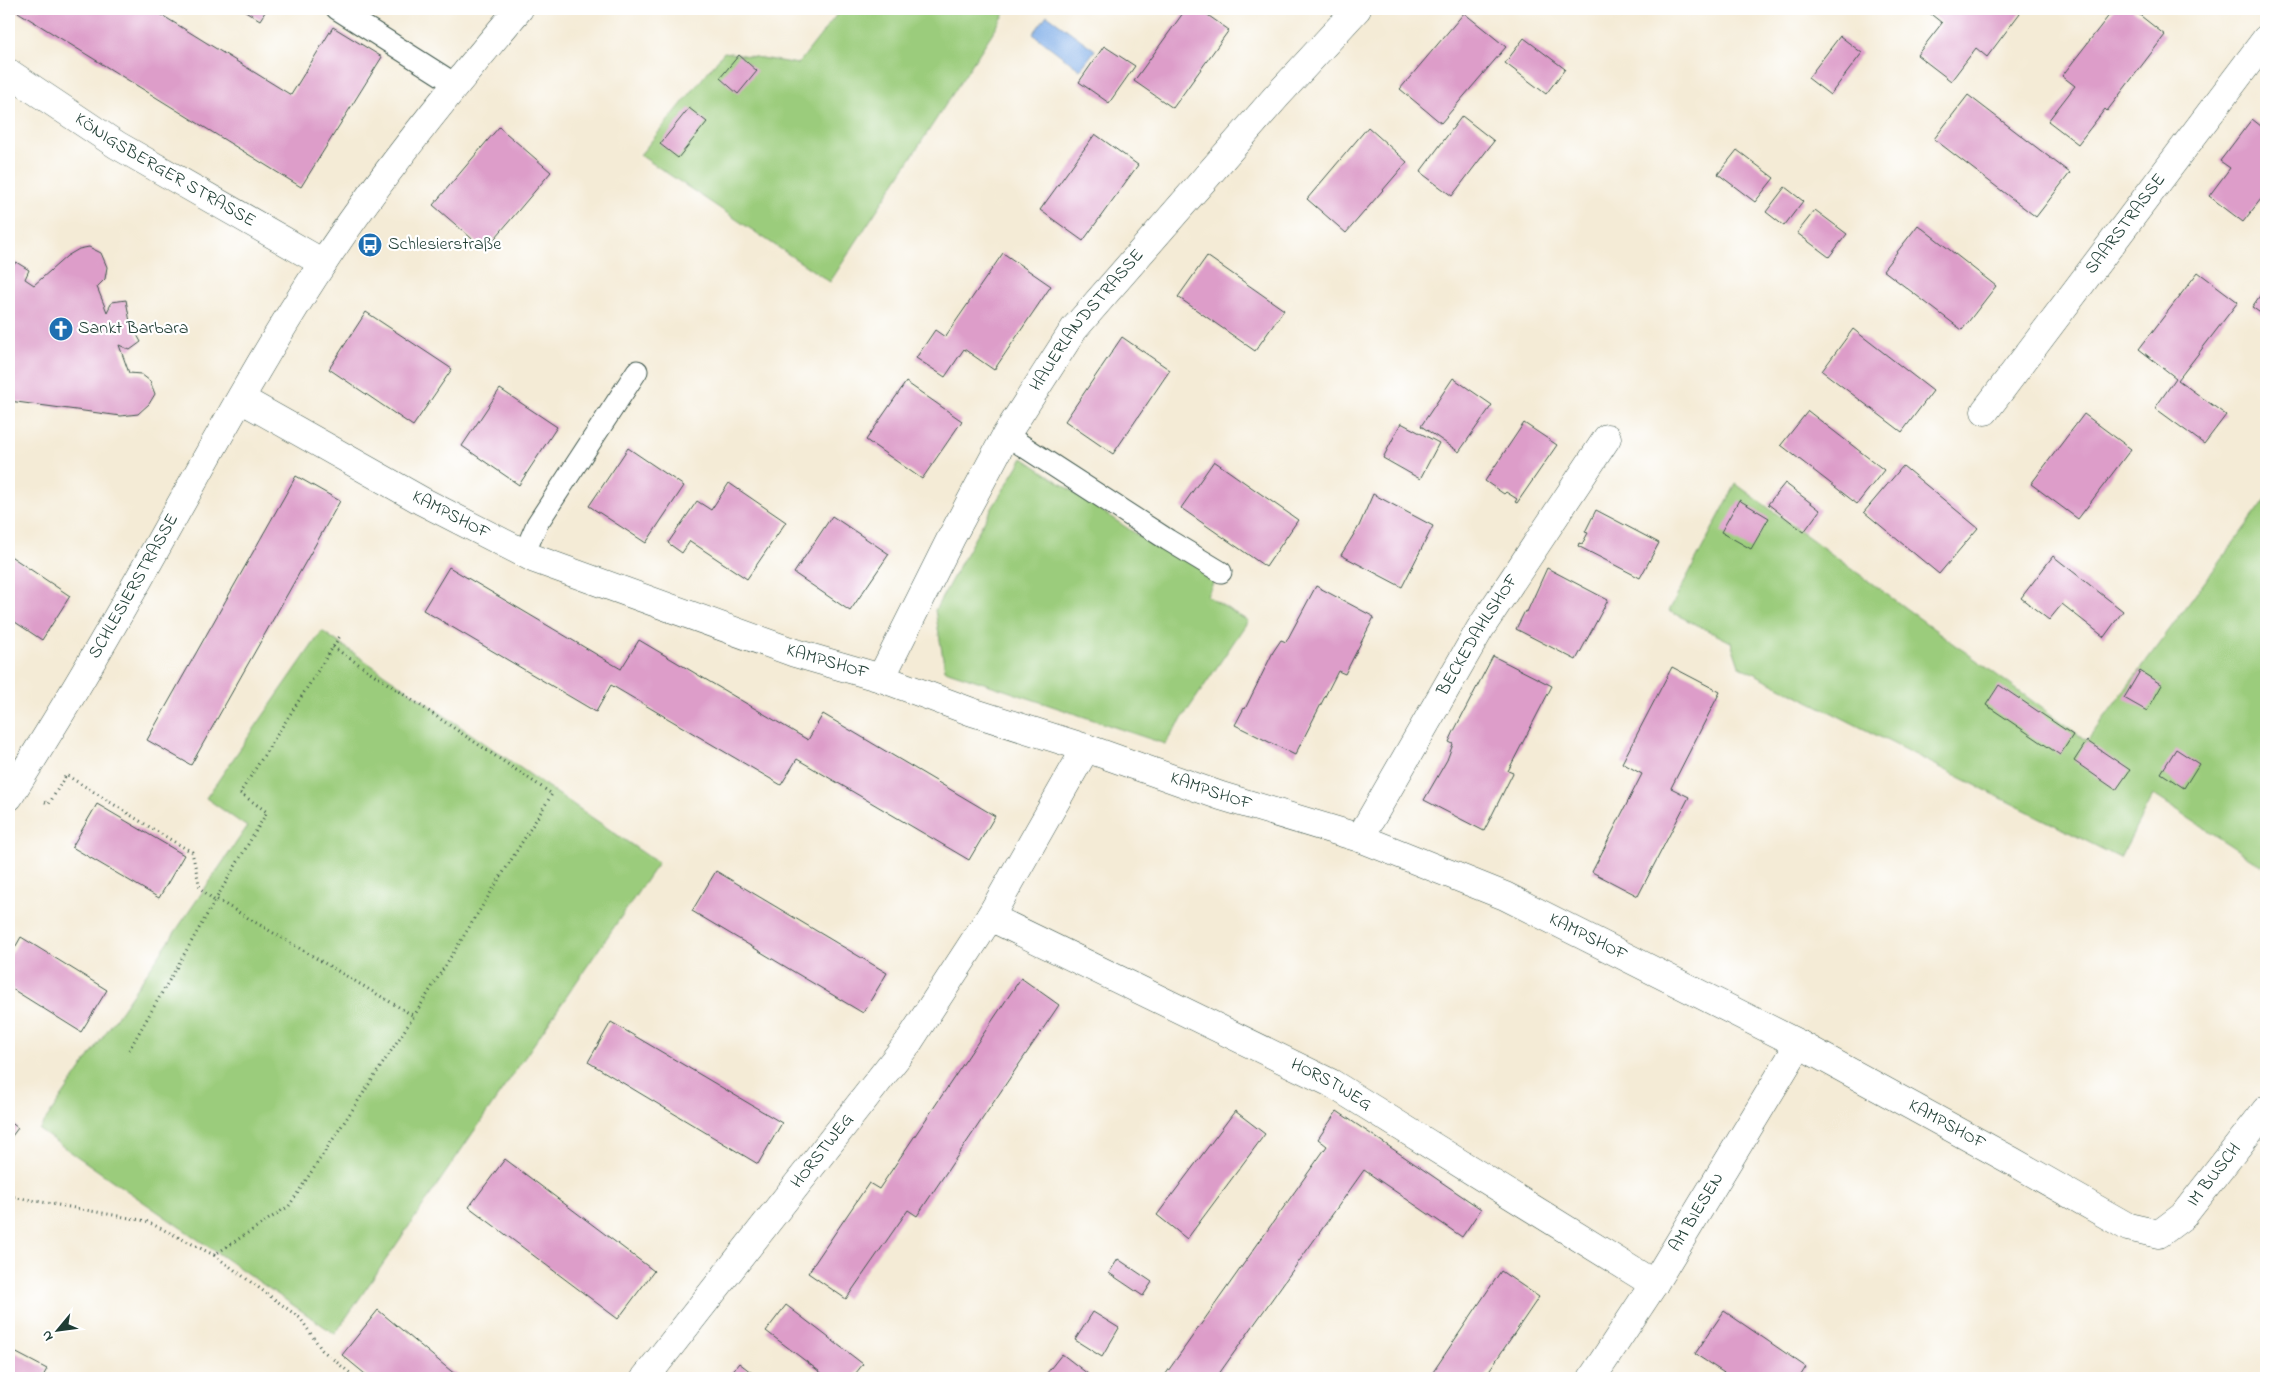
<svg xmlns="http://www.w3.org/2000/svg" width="2275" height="1387" font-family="'Indie Flower',sans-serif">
<rect width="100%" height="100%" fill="#fff"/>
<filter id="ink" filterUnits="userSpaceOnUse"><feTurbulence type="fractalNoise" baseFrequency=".02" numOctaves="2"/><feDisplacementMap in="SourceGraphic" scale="10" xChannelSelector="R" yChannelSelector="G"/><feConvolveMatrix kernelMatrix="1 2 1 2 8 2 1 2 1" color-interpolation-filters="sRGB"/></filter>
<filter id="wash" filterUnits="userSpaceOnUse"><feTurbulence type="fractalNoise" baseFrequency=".0096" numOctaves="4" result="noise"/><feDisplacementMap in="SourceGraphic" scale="20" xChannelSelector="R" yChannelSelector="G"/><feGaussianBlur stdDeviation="1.12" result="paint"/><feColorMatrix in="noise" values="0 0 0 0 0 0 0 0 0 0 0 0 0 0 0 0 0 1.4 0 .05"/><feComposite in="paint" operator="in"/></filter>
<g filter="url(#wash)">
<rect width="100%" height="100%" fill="#f4ebd6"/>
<g fill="#9bcc7c" stroke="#5d8458">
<path d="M841 9H1008L830 282 640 155 724 52 798 64Z"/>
<path d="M1023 458 1154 546 1168 544 1215 579 1207 596 1248 621 1165 744 945 670 935 610 983 523Z"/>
<path d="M1736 484 2087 741 2266 499V859L2262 866 2153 795 2120 858 1739 666 1731 642 1669 611Z"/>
<path d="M322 631 658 863 335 1334 39 1130 247 827 206 798Z"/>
</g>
<path fill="#7dace7" stroke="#4e748e" d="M1047 15 1095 50 1080 70 1033 34Z"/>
<g id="blocks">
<g fill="#dd9dc9">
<path d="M13 9H152L291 95 333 27 382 57 301 187Z"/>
<path d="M242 9H267L260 20Z"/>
<path d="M1186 9H1199L1229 30 1173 108 1134 81Z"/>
<path d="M1929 9H2023L1987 57 1976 48 1951 81 1917 55 1942 23 1927 11Z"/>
<path d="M2114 9H2132L2165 35 2107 111 2105 109 2078 144 2048 121 2075 86 2062 76Z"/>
<path d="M1464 13 1506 47 1441 123 1400 89Z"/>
<path d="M1840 36 1862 53 1830 95 1808 78Z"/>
<path d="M1524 38 1565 69 1546 94 1505 63Z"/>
<path d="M1104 46 1135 66 1109 103 1079 82Z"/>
<path d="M739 55 757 71 738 94 720 78Z"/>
<path d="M1968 95 2070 173 2036 217 1934 139Z"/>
<path d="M689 108 707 122 678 158 660 144Z"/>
<path d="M1462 116 1494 141 1452 196 1420 172Z"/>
<path d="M2252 119 2266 130V203L2261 199 2243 222 2209 196 2230 168 2220 161Z"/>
<path d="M499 127 551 172 485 250 433 205Z"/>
<path d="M1368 127 1407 162 1346 233 1307 199Z"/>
<path d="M1095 134 1138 165 1083 241 1040 210Z"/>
<path d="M1737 150 1774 178 1755 202 1718 174Z"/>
<path d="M1785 187 1803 201 1784 226 1766 212Z"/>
<path d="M1815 210 1847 234 1829 257 1797 233Z"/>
<path d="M1918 225 1996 286 1962 330 1883 270Z"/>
<path d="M89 247 101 253 107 267 105 279 97 287 107 312 112 302 126 300 130 322 141 342 130 350 119 345 129 373 141 374 150 381 155 394 149 404 138 414 121 416 9 401V270H10L16 262 29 270 25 279 34 285 67 256 79 249Z"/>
<path d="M1003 253 1051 286 994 370 964 349 945 377 916 358 935 330 945 337Z"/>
<path d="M1207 256 1284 310 1255 351 1178 297Z"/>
<path d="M2198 272 2238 302 2178 380 2226 415 2204 444 2155 408 2176 378 2139 349Z"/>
<path d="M2266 287V317L2252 307Z"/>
<path d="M366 312 452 369 413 426 329 369Z"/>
<path d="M1853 329 1933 391 1902 432 1822 371Z"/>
<path d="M1122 337 1170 370 1113 454 1065 421Z"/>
<path d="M1453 378 1492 405 1459 452 1421 426Z"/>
<path d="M906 382 962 421 922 479 866 440Z"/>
<path d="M500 389 557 427 519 485 462 446Z"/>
<path d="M1808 411 1884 470 1857 504 1781 445Z"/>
<path d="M2084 414 2131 449 2078 519 2031 484Z"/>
<path d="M1401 423 1439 443 1420 479 1383 458Z"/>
<path d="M1524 423 1557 445 1517 503 1515 502 1517 499 1506 492 1504 494 1485 481Z"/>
<path d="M628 448 684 486 646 543 589 506Z"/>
<path d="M1214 461 1298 520 1266 567 1181 508Z"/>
<path d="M1903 466 1978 528 1939 574 1864 512Z"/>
<path d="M296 476 340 501 191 765 147 740Z"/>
<path d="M729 483 786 522 747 579 690 541 682 553 668 543 697 501 711 510Z"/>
<path d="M1785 483 1820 510 1804 532 1768 504Z"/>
<path d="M1373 494 1433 526 1402 587 1341 555 1359 526Z"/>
<path d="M1739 500 1769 518 1751 549 1721 532Z"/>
<path d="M1596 510 1659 543 1640 578 1578 546 1579 543 1582 544 1588 533 1585 532Z"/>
<path d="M832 516 889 554 850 611 794 573Z"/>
<path d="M9 555 70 596 42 640 9 618Z"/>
<path d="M2053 556 2123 611 2104 637 2062 604 2049 620 2021 598Z"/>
<path d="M449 567 621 669 639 640 808 740 823 714 995 816 969 860 797 759 781 785 611 685 596 712 423 610Z"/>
<path d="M1547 568 1608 600 1576 660 1516 629 1525 611 1527 612Z"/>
<path d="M1316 586 1374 617 1345 674 1338 671 1295 755 1235 725 1244 708 1245 709 1273 652 1281 640 1286 642Z"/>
<path d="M1493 656 1552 686 1508 771 1513 773 1484 831 1424 800 1447 760 1453 744 1449 742 1455 729Z"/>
<path d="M1672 667 1720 692 1671 788 1689 797 1638 896 1592 872 1642 774 1622 763Z"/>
<path d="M2140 671 2162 685 2147 711 2124 698Z"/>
<path d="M1999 685 2073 735 2060 755 1986 705Z"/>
<path d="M2087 741 2130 770 2116 790 2074 761Z"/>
<path d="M2176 749 2199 764 2184 788 2161 773Z"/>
<path d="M97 804 184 855 159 898 72 847Z"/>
<path d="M716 871 887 973 863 1013 692 911Z"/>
<path d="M21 937 107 990 81 1032 9 987V958Z"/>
<path d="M1021 978 1059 1005 917 1216 908 1210 846 1299 808 1273 869 1183 879 1189Z"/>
<path d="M611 1022 782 1123 758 1164 588 1062Z"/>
<path d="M1235 1111 1265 1134 1187 1239 1157 1215Z"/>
<path d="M1337 1111 1481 1209 1462 1237 1364 1170 1216 1378H1163L1327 1146 1318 1139Z"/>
<path d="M9 1121 18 1128 9 1140Z"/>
<path d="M505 1159 654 1271 618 1319 469 1207Z"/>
<path d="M1118 1259 1152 1282 1143 1296 1109 1273Z"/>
<path d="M1501 1271 1539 1297 1522 1322 1484 1378H1429Z"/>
<path d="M786 1305 863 1364 852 1378H828L766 1331Z"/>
<path d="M378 1310 451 1371 461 1378H370L342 1355Z"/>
<path d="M1724 1311 1806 1367 1799 1378H1732L1695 1354Z"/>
<path d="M1093 1312 1119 1328 1102 1357 1075 1340Z"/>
<path d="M9 1349 47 1369 42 1378H9Z"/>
<path d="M1062 1354 1088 1374 1085 1378H1043Z"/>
<path d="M739 1363 759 1378H727Z"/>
</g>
</g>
</g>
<g filter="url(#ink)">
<use href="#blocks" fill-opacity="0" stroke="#3f574c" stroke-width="1"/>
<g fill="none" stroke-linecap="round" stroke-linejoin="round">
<defs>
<g id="service">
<path d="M337 9 455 84"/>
<path d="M1006 435 1168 540 1221 572"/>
<path d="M524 554 537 524 637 371"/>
</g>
<g id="minor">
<path id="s1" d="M9 73 117 145 323 263"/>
<path id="s2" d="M241 399 422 501 535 559 795 653 881 678 972 712 1086 748 1221 796 1360 838 1505 896 1799 1044 2012 1161 2128 1227 2159 1234 2183 1216 2266 1110"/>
<path id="s3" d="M1985 411 2266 39"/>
<path id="s4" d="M881 678 951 538 1006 435 1074 329 1276 97 1357 9"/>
<path id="s5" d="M9 797C36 753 64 709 90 664 169 531 238 392 323 263 382 174 450 90 519 9"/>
<path id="s6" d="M1360 838 1480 629 1607 438"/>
<path id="s7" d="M990 917 1331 1083 1654 1284"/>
<path id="s8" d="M645 1378 908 1043 990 917 1086 748"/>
<path id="s9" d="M1592 1378 1654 1284 1799 1044"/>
</g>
</defs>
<use href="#service" stroke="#3f574c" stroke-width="23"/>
<use href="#minor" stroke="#3f574c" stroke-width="29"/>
<g stroke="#3f574c" stroke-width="3" stroke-dasharray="1 4" stroke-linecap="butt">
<path d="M333 647 552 794 414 1016"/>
<path d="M45 802 49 804 66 775C108 800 149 828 192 852L200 888 215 901"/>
<path d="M129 1050 216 899"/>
<path d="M9 1196 146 1221 214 1255 289 1206 414 1016 216 899 267 812 240 793 340 636"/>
<path d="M214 1255 300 1318 322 1350 356 1378"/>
</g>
<use href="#service" stroke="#fff" stroke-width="21"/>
<use href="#minor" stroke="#fff" stroke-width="28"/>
</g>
</g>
<defs>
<symbol id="bus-disc" viewBox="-11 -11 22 22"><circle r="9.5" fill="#1f6fb2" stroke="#fff"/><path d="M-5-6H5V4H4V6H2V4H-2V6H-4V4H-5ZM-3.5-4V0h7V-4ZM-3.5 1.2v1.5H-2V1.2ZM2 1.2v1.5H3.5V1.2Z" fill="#fff"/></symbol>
<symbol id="church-disc" viewBox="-11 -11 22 22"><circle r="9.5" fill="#1f6fb2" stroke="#fff"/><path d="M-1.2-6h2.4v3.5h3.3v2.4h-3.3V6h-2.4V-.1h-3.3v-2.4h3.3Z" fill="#fff"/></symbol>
</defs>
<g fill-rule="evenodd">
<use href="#bus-disc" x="356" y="231" width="28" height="28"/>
<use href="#church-disc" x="47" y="315" width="28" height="28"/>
</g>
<g text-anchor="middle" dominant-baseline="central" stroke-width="4.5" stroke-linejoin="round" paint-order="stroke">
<g font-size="18" fill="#1f3d34" stroke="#fff">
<text stroke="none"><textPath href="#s1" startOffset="184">KÖNIGSBERGER STRASSE</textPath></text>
<text stroke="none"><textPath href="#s3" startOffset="234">SAARSTRASSE</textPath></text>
<text stroke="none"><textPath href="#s4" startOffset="414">HAUERLANDSTRASSE</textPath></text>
<text stroke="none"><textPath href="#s2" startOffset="240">KAMPSHOF</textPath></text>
<text stroke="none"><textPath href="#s5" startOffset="245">SCHLESIERSTRASSE</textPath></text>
<text stroke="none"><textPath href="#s6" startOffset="235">BECKEDAHLSHOF</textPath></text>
<text stroke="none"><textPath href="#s2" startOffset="645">KAMPSHOF</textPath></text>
<text stroke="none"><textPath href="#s2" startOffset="1050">KAMPSHOF</textPath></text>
<text stroke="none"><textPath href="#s2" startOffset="1455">KAMPSHOF</textPath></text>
<text stroke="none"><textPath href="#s7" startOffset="380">HORSTWEG</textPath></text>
<text stroke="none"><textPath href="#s2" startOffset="1860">KAMPSHOF</textPath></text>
<text stroke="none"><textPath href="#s8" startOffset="288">HORSTWEG</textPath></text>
<text stroke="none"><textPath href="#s2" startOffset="2181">IM BUSCH</textPath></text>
<text stroke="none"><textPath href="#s9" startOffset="196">AM BIESEN</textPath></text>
</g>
<g font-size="18" fill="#1f3d34" stroke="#fff" text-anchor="start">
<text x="388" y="245">Schlesierstraße</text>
<text x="78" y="329">Sankt Barbara</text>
</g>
</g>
<rect width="2275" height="1387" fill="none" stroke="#fff" stroke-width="30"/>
<g transform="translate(58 1330) rotate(241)" stroke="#ffffff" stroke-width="4" paint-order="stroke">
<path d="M0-4L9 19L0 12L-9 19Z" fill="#1f3d34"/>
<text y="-8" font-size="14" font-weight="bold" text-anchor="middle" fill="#1f3d34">N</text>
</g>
</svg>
